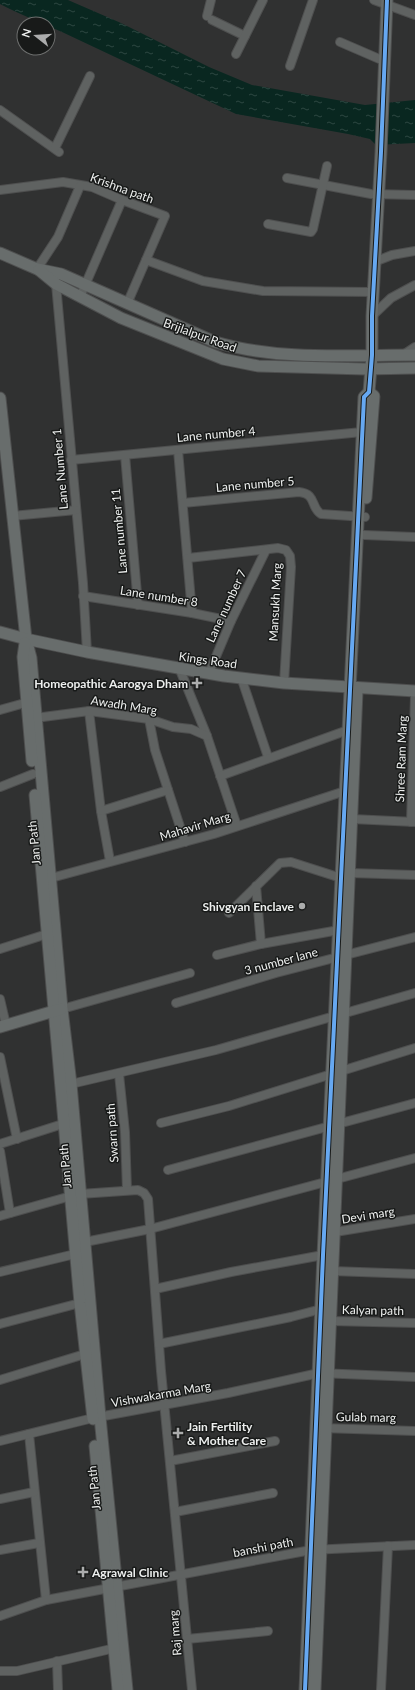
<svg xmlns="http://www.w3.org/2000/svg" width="415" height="1690" font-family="Lato,sans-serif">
<defs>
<pattern id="water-ripples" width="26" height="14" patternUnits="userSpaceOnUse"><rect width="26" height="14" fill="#092720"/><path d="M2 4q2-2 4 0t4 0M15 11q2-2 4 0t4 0" fill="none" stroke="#2d4741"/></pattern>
</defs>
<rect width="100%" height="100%" fill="#303131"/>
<path fill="url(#water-ripples)" d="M0 0H68L121 23 209 67 252 85 365 105 415 100V143L376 145 370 139 348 134 236 114 62 32C42 23 21 15 0 4Z"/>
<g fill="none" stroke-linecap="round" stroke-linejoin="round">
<defs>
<g id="street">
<path d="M374 0 415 15"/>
<path d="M207 16 211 0"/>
<path d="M212 20 245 36"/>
<path d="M340 42 384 61"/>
<path d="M236 54 263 0"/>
<path d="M290 66 313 0"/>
<path d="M0 110 59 152"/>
<path d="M55 148 90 76"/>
<path d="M287 178 371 194 415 195"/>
<path d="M0 190 63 182 92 187 122 200 165 216 127 304"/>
<path d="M268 224 311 232 313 229 327 166"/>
<path d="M146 260 203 281 263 291 373 292"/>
<path d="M374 262 392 255 415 251"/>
<path d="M37 269 58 237 80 186"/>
<path d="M56 284 83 583 87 652"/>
<path d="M80 297 122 200"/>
<path d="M372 316 391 298 415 285"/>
<path d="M403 355 415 347"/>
<path d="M178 450 192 613"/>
<path d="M125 455 138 605"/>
<path d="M71 460 362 432"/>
<path d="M183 503 299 492C317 494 310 507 321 514L365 517"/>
<path d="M12 516 76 510"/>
<path d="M364 535 415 537"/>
<path d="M188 558 278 548 286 550 290 556 291 567 284 683"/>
<path d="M83 596 192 613 231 621"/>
<path d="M180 670 207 736 237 826"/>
<path d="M209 673 231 621 266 550"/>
<path d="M241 677 268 757"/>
<path d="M0 710 32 701"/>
<path d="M89 711 101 811 110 861"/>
<path d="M35 718 89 711 149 719 173 727 191 729 207 736"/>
<path d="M149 719 155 750 185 842"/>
<path d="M220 776 348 730"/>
<path d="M0 787 33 774"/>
<path d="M101 811 168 790"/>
<path d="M352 819 415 822"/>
<path d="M411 822 415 697"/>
<path d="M350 873 415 875"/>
<path d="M51 878 214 834 345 791"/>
<path d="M256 886 261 944"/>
<path d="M229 913 280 863 291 862 341 878"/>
<path d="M0 949 47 934"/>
<path d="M217 955 261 944 339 930"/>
<path d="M0 999 6 1025"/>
<path d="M176 1003 276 973 415 937"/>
<path d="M62 1009 190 973"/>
<path d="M0 1057 17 1139"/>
<path d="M119 1074 125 1132 127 1190"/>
<path d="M71 1084 216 1050 415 993"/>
<path d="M161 1123 229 1106 415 1048"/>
<path d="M0 1144 69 1122"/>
<path d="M0 1151 10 1213"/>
<path d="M168 1170 415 1103"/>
<path d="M80 1194 138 1190 144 1193 148 1199 161 1371 192 1690"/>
<path d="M0 1216 71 1196"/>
<path d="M329 1233 415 1219"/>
<path d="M85 1242 150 1229 415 1158"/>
<path d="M332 1271 415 1274"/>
<path d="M0 1272 75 1254"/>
<path d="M155 1289 231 1272 323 1255"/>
<path d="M330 1321 415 1323"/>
<path d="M0 1324 80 1303"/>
<path d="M159 1344 291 1317 325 1308"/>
<path d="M0 1380 85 1354"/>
<path d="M322 1428 415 1431"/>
<path d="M29 1434 46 1600"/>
<path d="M0 1441 93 1418 228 1393 319 1373 415 1377"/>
<path d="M170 1461 275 1441"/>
<path d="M0 1499 34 1492"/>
<path d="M175 1512 273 1493"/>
<path d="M0 1550 39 1543"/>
<path d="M0 1616 46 1600 311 1550 415 1545"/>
<path d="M187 1639 268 1631"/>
<path d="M57 1661 58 1690"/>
<path d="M0 1671H17L115 1648"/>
<path d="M381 1690 388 1546"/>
</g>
<g id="secondary">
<path d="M0 253 37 269 61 274 215 342C279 361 349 355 415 355"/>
<path d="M39 270 56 284 121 318 223 359 258 366 365 369 415 368"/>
<path d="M0 398 26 639 31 658 62 1009 71 1084 100 1417 127 1690"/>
<path d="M366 498 374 396 369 392"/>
<path d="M0 632 26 639 87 652 224 676 284 683 415 691"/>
<path d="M25 643 23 657 32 761"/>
<path d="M35 795 80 1303 93 1419"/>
<path d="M0 1027 61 1009"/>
<path d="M95 1446 118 1690"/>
<path d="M305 1690 323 1255 364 397 369 392 372 355V316L381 152 387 0"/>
<path d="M315 1690 357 691"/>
</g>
</defs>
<use href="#street" stroke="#4e4f4f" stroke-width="10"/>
<use href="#secondary" stroke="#4e4f4f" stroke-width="13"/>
<use href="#street" stroke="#5f6261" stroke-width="8"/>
<use href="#secondary" stroke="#686d6c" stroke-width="11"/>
<defs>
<path id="cycleway" d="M305 1690 323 1255 364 397 369 392 372 355V316L381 152 387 0"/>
</defs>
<use href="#cycleway" stroke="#181a19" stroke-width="6"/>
<use href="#cycleway" stroke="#66a8f1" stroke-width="4"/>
</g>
<g fill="#abacac" stroke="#181a19" stroke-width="1.5">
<path d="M195 677h4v4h4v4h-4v4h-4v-4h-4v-4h4z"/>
<circle cx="302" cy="906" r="4"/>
<path d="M176 1427h4v4h4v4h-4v4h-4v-4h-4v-4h4z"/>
<path d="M81 1566h4v4h4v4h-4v4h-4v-4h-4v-4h4z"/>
</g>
<g text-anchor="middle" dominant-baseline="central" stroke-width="3" stroke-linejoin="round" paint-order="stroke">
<g font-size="12" fill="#edefee" stroke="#181a19">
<text transform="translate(122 188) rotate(20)">Krishna path</text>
<text transform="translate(200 335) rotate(20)">Brijlalpur Road</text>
<text transform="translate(216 434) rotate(-5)">Lane number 4</text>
<text transform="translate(60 469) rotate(-95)">Lane Number 1</text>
<text transform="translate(255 484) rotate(-5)">Lane number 5</text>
<text transform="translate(119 531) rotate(-95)">Lane number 11</text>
<text transform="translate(159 596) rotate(9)">Lane number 8</text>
<text transform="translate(275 602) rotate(-87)">Mansukh Marg</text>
<text transform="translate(226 606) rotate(-65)">Lane number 7</text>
<text transform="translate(208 660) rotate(8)">Kings Road</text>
<text transform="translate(124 705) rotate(9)">Awadh Marg</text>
<text transform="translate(401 759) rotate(-88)">Shree Ram Marg</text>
<text transform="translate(195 826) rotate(-17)">Mahavir Marg</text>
<text transform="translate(34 843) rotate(-96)">Jan Path</text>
<text transform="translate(281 961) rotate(-15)">3 number lane</text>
<text transform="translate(112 1133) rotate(-94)">Swarn path</text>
<text transform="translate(65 1166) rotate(-95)">Jan Path</text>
<text transform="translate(368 1215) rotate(-9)">Devi marg</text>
<text transform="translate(373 1310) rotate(1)">Kalyan path</text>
<text transform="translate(161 1394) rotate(-10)">Vishwakarma Marg</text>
<text transform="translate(366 1417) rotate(1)">Gulab marg</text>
<text transform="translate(94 1488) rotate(-96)">Jan Path</text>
<text transform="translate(263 1547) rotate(-11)">banshi path</text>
<text transform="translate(175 1633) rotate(-95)">Raj marg</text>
</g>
<g font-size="12" font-weight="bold" fill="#edefee" stroke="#181a19" text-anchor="end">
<text x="188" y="683">Homeopathic Aarogya Dham</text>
<text x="294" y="906">Shivgyan Enclave</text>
<text x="187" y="1426" text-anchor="start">Jain Fertility<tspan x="187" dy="14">&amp; Mother Care</tspan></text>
<text x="92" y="1572" text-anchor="start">Agrawal Clinic</text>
</g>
</g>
<g transform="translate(36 36) rotate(287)"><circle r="19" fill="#181a19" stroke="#6d6f6e"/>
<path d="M0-3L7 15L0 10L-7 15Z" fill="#abacac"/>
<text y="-6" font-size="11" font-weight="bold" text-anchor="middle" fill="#edefee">N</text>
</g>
</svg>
